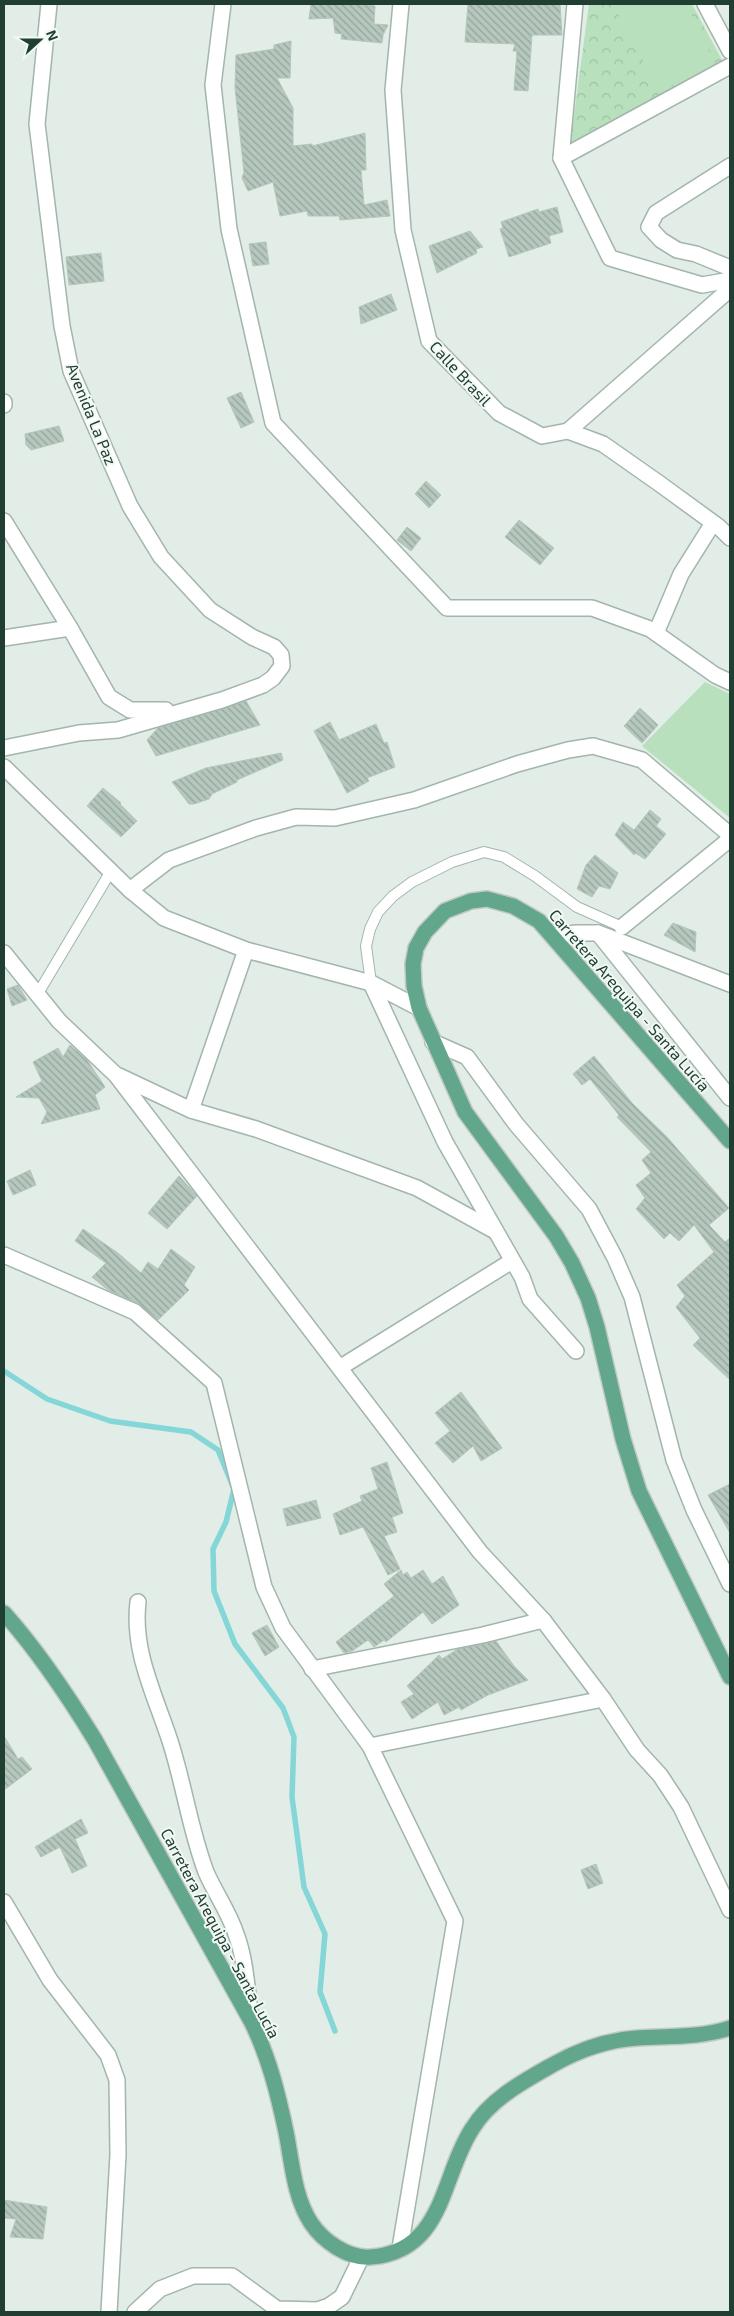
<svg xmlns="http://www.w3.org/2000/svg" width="734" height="2316" font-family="'Exo 2',sans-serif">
<defs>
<pattern id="park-crowns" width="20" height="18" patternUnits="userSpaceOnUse" patternTransform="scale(1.25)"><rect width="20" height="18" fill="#b8e0bd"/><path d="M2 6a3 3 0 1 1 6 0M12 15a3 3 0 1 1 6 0" fill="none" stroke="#9ec1a3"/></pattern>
<pattern id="building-back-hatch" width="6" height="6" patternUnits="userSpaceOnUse" patternTransform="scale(1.25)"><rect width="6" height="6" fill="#b6c8be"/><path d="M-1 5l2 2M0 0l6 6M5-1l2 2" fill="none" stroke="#94a49b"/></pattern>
</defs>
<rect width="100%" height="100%" fill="#e1ede6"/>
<path fill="url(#park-crowns)" d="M589 4H692L723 62 570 144Z"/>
<g fill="#b8e0bd">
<path d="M613 4H686L715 62 660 92Z"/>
<path d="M705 682 730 694V818L642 746Z"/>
</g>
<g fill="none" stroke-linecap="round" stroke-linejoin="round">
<path stroke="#84d6d7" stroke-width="5.5" d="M4 1371 47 1399 110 1421 191 1432 218 1450 234 1489 226 1522 213 1549 214 1591 235 1644 283 1708 294 1737 292 1797 304 1887 325 1934 320 1992 335 2031"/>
</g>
<g fill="url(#building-back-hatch)" stroke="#b3c7bc">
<path d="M311 4H359L375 6 374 24 388 25 383 35 382 43 341 39 342 34 335 33 333 18 309 19Z"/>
<path d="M468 4H560L562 35H532L528 91 514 90 517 51H513L515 44 465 42Z"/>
<path d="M291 41 290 78H277L293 108V146L312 144V146L365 133 366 170H361L364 205 387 200 390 216 340 220 339 216H308L307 211 280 216 273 182 248 191 242 178 244 172 235 88 236 55 274 49V45Z"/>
<path d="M557 207 563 232 549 236 551 243 509 257 500 229 503 228 501 222 538 209 539 212Z"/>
<path d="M470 231 483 247 476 249 477 253 437 273 429 246Z"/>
<path d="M266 242 269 264 253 266 249 244Z"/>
<path d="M101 253 104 281 69 285 66 257Z"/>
<path d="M391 294 397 310 361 324 359 307Z"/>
<path d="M241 392 254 422 241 428 227 398Z"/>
<path d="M59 426 64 441 31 450 26 445 25 434Z"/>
<path d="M426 481 441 495 429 508 415 494Z"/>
<path d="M519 520 554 548 540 565 505 537Z"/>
<path d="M407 527 421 538 411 551 397 540Z"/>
<path d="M246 701 260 725 156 756 147 740 158 728Z"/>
<path d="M640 708 658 725 642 743 624 726Z"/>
<path d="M330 722 339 740 376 724 384 743 387 742 395 767 367 778 369 781 347 793 314 731Z"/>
<path d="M281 753 283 760 237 780V782L212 794 209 799 194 804H189L172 782 206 768Z"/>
<path d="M103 788 121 803 120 804 137 821 121 837 87 806Z"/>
<path d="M650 810 661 819 656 826 666 834 645 859 635 853 634 855 615 835 623 822 634 830Z"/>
<path d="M595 855 618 873 610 889 599 886 592 897 577 889 586 865Z"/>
<path d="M673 923 696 932 695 952 664 935Z"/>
<path d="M18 985 27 1000 12 1006 7 989Z"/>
<path d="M70 1045 87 1060 105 1087 95 1095 100 1109 41 1124 47 1112 39 1098 16 1097 42 1081 33 1062 58 1048 63 1057Z"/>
<path d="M594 1056 632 1103 667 1137 729 1208 709 1225 725 1242 730 1238V1380L693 1345 700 1338 676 1307 685 1296 677 1285 714 1252 694 1225 679 1241 670 1233 664 1239 636 1209 645 1198 636 1185 651 1173 642 1160 651 1152 617 1117 619 1115 590 1079 582 1085 573 1074Z"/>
<path d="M30 1170 36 1185 13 1195 7 1181Z"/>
<path d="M179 1176 197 1196 167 1229 148 1213Z"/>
<path d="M83 1229 118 1253 141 1273 148 1262 158 1269 171 1249 195 1267 184 1285 189 1290 158 1320 139 1304 108 1290 92 1277 106 1263 75 1241Z"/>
<path d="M461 1392 502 1448 481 1461 473 1446 453 1463 435 1443 450 1431 435 1413Z"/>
<path d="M387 1462 403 1513 392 1517 397 1532 384 1536 400 1569 388 1575 363 1527 340 1535 333 1514 362 1501 360 1496 378 1489 371 1468Z"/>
<path d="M730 1484V1533L708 1495Z"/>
<path d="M316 1500 321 1518 287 1526 283 1509Z"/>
<path d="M401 1570 403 1575 407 1572 411 1578 423 1570 432 1584 443 1576 459 1605 432 1624 423 1612 386 1642 384 1640 374 1647 368 1640 352 1651 344 1653 336 1642 394 1596 384 1584Z"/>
<path d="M267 1625 279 1647 265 1656 252 1633Z"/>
<path d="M496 1641 514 1666 528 1680 488 1695 461 1710 459 1707 444 1715 438 1702 412 1719 401 1702 414 1694 407 1686 439 1655 442 1659 458 1649Z"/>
<path d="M4 1736 18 1759 22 1757 32 1769 4 1790Z"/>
<path d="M81 1819 88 1833 75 1839 87 1866 72 1873 60 1847 41 1857 35 1847Z"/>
<path d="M596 1864 603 1883 588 1889 581 1870Z"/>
<path d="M4 2200 47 2207 43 2239 10 2237 16 2219 4 2218Z"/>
</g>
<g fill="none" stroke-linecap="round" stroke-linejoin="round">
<defs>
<g id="lane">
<path d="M371 983 366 946 370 929 378 912 393 896 412 882 452 862 484 852 504 857 535 876 577 907 622 927"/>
<path d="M37 995 111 871"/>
</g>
<g id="street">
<path d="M223 4 213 85 229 229 273 423 447 608H592L650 629 715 675 730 682"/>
<path d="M401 4 393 90 403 230 429 341 499 413 542 436 568 431 603 444 660 484 719 527 730 538"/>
<path d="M575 4 561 158 610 258 702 285 730 280"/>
<path d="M705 4 730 51"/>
<path d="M561 158 730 66"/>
<path d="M730 166 656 213 649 227 661 240 677 250 696 254 730 268"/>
<path d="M4 402V405"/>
<path d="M568 431 730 289"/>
<path d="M4 521 70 628 109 697 130 710H166"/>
<path d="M656 633 681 574 713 523"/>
<path d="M4 638 70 628"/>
<path d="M4 748 79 733 118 730 222 700 263 685 273 678 282 666 281 655 274 647 252 637 210 610 161 557 130 506 71 371 62 326 37 124 49 4"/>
<path d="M4 767 130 890 164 918 246 950 371 983 419 1008"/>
<path d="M130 890 169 860 256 828 296 817 335 818 414 800 517 764 568 750 593 746 642 760 730 835"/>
<path d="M622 927 730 839"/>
<path d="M598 933 730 1098"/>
<path d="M552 936 577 933H598L730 984"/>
<path d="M4 953 59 1021 116 1075 480 1552 543 1620 603 1699 637 1750 660 1775 681 1807 730 1910"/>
<path d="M371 983 445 1142 522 1277 530 1299 576 1351"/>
<path d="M433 1042 467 1057 516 1124 589 1209 615 1258 632 1297 674 1460 694 1510 730 1584"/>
<path d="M119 1076 191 1110 256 1129 417 1188 495 1231"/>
<path d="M191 1110 246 950"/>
<path d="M4 1255 135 1312 214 1383 264 1587 283 1628 370 1746 455 1921 400 2248"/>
<path d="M341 1367 512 1261"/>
<path d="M138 1602C132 1651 155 1695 170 1741 184 1784 190 1830 206 1872 215 1893 229 1912 236 1934 246 1960 247 1991 251 2020"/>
<path d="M312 1669 483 1635 543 1620"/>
<path d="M370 1746 603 1699"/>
<path d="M4 1902 50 1980 108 2055 117 2080 118 2155 109 2312"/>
<path d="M135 2312 160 2289 193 2276H232L277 2309 317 2310 329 2306 342 2297 361 2258"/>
</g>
<g id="primary">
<path d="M730 1141 539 921 513 906 487 899 471 901 445 911 425 932 416 948 413 964 414 986 419 1008 465 1112 556 1236 572 1263 588 1298 597 1327 623 1439 639 1491 730 1677"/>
<path d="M4 1613C39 1652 68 1696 95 1740L251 2021C269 2057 278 2094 286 2132 292 2162 294 2197 311 2223 323 2241 348 2259 371 2257 445 2251 441 2176 472 2129 490 2099 524 2081 554 2064 579 2050 608 2040 637 2038 668 2036 700 2038 730 2028"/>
</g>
</defs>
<use href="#lane" stroke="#a3b5ac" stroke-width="12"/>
<use href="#street" stroke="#a3b5ac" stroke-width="18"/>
<use href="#primary" stroke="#c1c9c6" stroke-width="18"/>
<use href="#lane" stroke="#fff" stroke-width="10"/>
<use href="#street" stroke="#fff" stroke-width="15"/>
<use href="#primary" stroke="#62a68b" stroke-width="15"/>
</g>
<g text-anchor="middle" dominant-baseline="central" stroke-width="4" stroke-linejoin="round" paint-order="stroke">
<g font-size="16" fill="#203f32" stroke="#f2f9f4">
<text transform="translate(461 373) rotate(47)">Calle Brasil</text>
<text transform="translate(92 414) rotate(68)">Avenida La Paz</text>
<text transform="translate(630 1000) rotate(49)">Carretera Arequipa - Santa Lucía</text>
<text transform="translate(221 1933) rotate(62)">Carretera Arequipa - Santa Lucía</text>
</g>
</g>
<rect width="734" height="2316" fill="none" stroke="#203f32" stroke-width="10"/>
<g transform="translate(40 40) rotate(69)" stroke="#f2f9f4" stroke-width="4" paint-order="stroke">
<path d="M0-4L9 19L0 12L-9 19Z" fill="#203f32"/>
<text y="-8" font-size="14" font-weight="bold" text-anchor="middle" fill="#203f32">N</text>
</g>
</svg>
